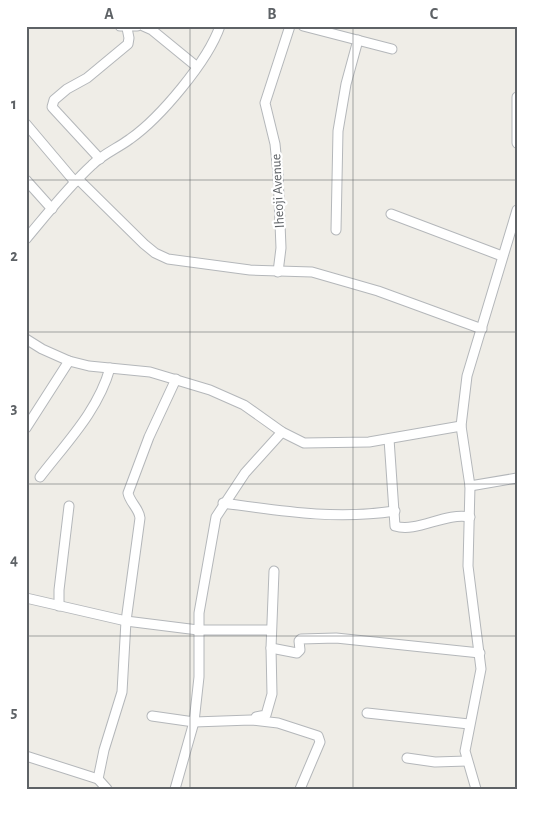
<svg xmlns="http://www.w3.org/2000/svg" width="543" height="815" font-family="'Alegreya Sans',sans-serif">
<rect width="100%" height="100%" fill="#efede7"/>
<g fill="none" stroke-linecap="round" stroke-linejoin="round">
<defs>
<g id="minor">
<path d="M120 26H137"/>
<path d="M143 26 152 30 196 66"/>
<path d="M303 26 392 49"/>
<path d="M517 97V143"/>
<path d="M26 124 75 182"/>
<path d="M100 159 52 107 54 100 67 89 87 78 128 44 129 38 127 28"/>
<path d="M78 179 144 244 155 253 168 259 250 270 312 272 378 291 482 329"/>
<path d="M26 180 52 209"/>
<path d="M391 214 502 256"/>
<path d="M336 230 338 131 346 84 358 40"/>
<path d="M26 239C47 214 68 187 92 165 103 154 118 148 130 139 160 118 208 61 220 26"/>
<path d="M278 272 281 248 278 174 275 144 265 103 290 26"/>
<path d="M26 339 42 349 69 361 89 366 150 372 210 390 244 405 282 432 304 443 369 442 461 426"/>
<path d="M26 428 69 361"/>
<path d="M389 439 395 526C417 533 445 512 470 517"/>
<path d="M40 477C66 443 98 411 110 368"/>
<path d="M470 486 517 478"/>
<path d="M223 503C282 511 335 520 395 511"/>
<path d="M26 598 126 621 198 630H271"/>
<path d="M59 606V590L69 506"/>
<path d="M271 648 297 653 300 650 299 641 301 639 336 638 480 653"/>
<path d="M367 713 469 724"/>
<path d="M152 716 194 722 251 720 278 723 318 736 320 742 300 789"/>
<path d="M256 717 266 715 272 694 271 648 274 571"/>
<path d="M26 756 98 779"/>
<path d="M407 758 435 762 467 761"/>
<path d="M107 789 98 779 104 750 122 692 126 621 140 518C139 508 130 503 128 493L149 437 176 379"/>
<path d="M175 789 194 722 199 677V613L216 517 245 473 282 432"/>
<path d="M476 789 465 751 481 669 468 566 470 486 461 426 467 376 517 210"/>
</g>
</defs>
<use href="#minor" stroke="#b4b7ba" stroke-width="11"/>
<use href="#minor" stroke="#fff" stroke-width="9"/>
</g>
<path fill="none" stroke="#5e6266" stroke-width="1" stroke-opacity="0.55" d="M190 26V789M353 26V789M26 180H517M26 332H517M26 484H517M26 636H517"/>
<g text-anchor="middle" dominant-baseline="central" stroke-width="4.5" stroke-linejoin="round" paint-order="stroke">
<g font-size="14" fill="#5e6266" stroke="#fff">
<text transform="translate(278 191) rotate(-93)">Iheoji Avenue</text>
</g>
</g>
<rect width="543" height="815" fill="none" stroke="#ffffff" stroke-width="55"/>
<rect x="28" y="28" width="488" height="760" fill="none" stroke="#5e6266" stroke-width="2"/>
<g font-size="16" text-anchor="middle" font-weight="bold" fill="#5e6266">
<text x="109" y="19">A</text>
<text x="272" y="19">B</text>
<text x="434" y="19">C</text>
<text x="14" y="109">1</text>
<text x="14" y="261">2</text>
<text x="14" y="413">3</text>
<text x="14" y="565">4</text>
<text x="14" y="717">5</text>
</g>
</svg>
